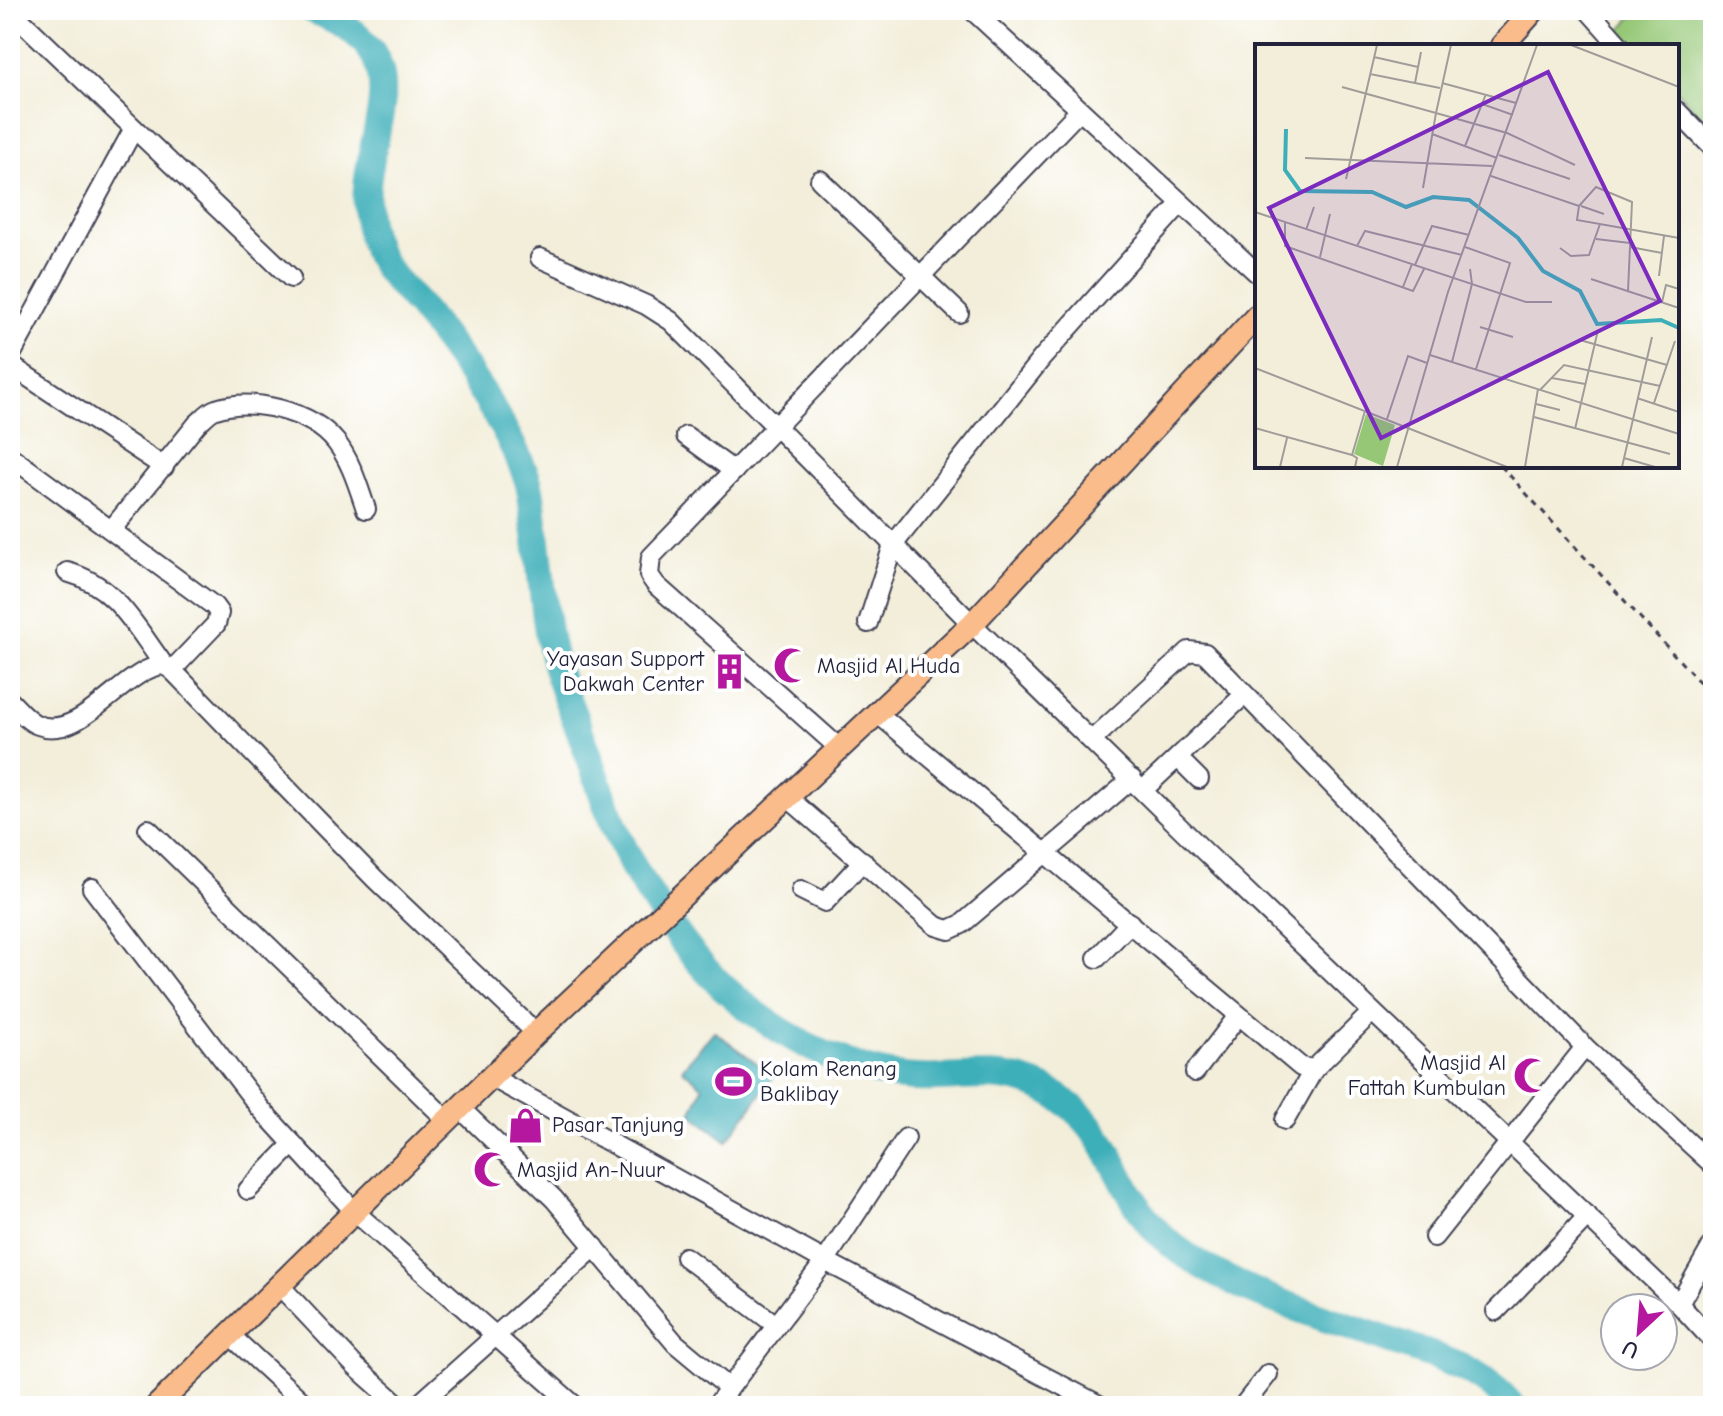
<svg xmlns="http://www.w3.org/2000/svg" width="1723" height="1416" font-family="'Comic Neue',sans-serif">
<rect width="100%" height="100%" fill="#fff"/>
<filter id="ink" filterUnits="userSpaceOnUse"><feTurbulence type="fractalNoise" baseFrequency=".0125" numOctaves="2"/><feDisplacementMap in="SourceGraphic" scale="16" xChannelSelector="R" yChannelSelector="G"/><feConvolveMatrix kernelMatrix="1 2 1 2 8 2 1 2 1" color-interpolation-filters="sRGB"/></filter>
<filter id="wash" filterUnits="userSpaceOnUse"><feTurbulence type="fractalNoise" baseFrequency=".006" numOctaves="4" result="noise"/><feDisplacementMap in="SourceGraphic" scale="32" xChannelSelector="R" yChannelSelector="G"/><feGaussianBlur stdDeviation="1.8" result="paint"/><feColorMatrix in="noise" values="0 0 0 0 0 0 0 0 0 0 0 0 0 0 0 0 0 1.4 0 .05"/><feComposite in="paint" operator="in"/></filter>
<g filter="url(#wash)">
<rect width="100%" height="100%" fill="#f3eeda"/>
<path fill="#95c776" stroke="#5c7458" stroke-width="2" d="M1638 10H1713V130L1677 91V46H1635L1620 30Z"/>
<path fill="#3eafb9" stroke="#30687a" stroke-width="2" d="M714 1031 774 1076 727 1141 691 1114 703 1087 682 1069Z"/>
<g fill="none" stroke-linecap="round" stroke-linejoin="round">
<path stroke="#3eafb9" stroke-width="28" d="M313 10C449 63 336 151 375 248 385 272 402 286 418 305 457 352 505 421 527 478 533 494 532 512 535 528 542 571 543 618 554 660 560 686 573 712 582 737 600 784 614 837 641 880 660 910 682 945 707 971 755 1022 832 1068 903 1077 947 1083 992 1067 1035 1085 1120 1120 1111 1198 1172 1245 1233 1292 1316 1314 1387 1340 1432 1355 1482 1368 1512 1406"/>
</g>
</g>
<g filter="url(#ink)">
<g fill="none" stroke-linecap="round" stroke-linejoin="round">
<defs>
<g id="minor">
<path d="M10 10 291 278"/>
<path d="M972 10 1257 273"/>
<path d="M1588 10 1620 46"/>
<path d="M1677 111 1713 148"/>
<path d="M820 180 959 313"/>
<path d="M540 258 646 305 671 321 972 624 1204 851 1679 1304 1713 1341"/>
<path d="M10 357 133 130"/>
<path d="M10 365 164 467"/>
<path d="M686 436 734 471"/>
<path d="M10 456 214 606 219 613 216 624 172 670 375 879 536 1033"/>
<path d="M112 529 197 424C203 419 209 411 216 409 253 397 311 411 336 442 351 461 358 486 366 509"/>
<path d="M67 572C116 585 136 628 164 665"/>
<path d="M868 623 893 545 1042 358 1181 203"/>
<path d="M10 701C18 709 27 721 38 725 82 742 125 667 164 665L172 670"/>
<path d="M876 712 1301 1067 1314 1069 1372 1012"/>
<path d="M1092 740 1189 651 1205 653 1585 1047 1713 1165"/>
<path d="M838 747 656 585 649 575 651 557 1080 110"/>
<path d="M1178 758 1199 779"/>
<path d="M1143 790 1244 695"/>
<path d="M786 796 936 926 949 930 962 924 1132 779"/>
<path d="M148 829 448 1121"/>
<path d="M92 888 260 1108 355 1212 575 1406"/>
<path d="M801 890 825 902 863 861"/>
<path d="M1097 958 1130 923"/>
<path d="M1195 1072 1238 1016"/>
<path d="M493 1078 825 1261 1101 1406"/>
<path d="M460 1108 554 1199 675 1343 729 1388"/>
<path d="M1285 1120 1314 1069"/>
<path d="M248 1190 293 1144"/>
<path d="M1434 1237 1585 1047"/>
<path d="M685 1257 776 1325"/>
<path d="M280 1286 356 1367 400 1406"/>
<path d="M1679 1304 1713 1244"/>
<path d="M1496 1311 1588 1216"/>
<path d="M229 1334 307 1406"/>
<path d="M417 1406 595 1247"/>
<path d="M716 1406 825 1261 906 1138"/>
<path d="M1243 1406 1268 1374"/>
</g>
<g id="major">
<path d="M1502 46 1534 10"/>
<path d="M157 1406 536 1033 972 624 1257 316"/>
</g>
</defs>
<use href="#minor" stroke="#414153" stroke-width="22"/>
<use href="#major" stroke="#414153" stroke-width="26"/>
<path stroke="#414153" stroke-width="3" stroke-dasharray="6 6" stroke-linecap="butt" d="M1501 466 1713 697"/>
<use href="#minor" stroke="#fff" stroke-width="18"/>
<use href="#major" stroke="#f9bc8a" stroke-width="22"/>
</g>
</g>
<defs>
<symbol id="mosque-bare" viewBox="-9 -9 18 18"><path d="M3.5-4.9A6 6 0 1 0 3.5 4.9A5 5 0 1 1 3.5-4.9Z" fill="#b5179e" stroke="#fff" stroke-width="2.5" paint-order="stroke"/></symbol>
<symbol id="building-bare" viewBox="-9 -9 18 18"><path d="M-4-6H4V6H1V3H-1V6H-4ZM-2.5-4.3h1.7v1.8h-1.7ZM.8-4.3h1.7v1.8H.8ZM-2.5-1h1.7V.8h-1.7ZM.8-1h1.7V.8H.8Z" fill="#b5179e" stroke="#fff" stroke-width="2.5" paint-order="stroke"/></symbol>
<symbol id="stadium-bare" viewBox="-9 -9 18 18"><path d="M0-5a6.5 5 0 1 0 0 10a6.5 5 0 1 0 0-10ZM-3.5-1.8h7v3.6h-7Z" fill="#b5179e" stroke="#fff" stroke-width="2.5" paint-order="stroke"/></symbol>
<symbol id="shop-bare" viewBox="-9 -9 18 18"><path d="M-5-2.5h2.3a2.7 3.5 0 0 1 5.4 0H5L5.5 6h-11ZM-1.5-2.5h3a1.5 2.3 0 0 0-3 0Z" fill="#b5179e" stroke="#fff" stroke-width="2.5" paint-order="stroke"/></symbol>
</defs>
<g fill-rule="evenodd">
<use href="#mosque-bare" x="766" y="640" width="51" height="51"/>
<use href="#building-bare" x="704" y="646" width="51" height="51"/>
<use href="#mosque-bare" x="1506" y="1050" width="51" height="51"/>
<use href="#stadium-bare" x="708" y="1056" width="51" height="51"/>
<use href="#shop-bare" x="500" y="1100" width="51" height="51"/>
<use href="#mosque-bare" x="466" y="1144" width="51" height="51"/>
</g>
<g text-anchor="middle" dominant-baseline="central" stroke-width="8" stroke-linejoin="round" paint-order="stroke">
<g font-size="22" fill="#22223b" stroke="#fff" text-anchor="start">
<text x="704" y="659" text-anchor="end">Yayasan Support<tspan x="704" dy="25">Dakwah Center</tspan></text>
<text x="817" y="666">Masjid Al Huda</text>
<text x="1506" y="1063" text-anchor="end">Masjid Al<tspan x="1506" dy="25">Fattah Kumbulan</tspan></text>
<text x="760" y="1069">Kolam Renang<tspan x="760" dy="25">Baklibay</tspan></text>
<text x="552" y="1125">Pasar Tanjung</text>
<text x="517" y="1170">Masjid An-Nuur</text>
</g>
</g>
<g transform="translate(1255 44)">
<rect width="424" height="424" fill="#f3eeda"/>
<path d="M111 370 140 381 128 422 99 410Z" fill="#95c776"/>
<path fill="none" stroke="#3eafb9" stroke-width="4" d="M31 85 30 126 45 147 117 148 151 163 178 153 214 156 263 194 288 227 325 247 342 280 406 276 424 284"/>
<path fill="none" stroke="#9f9c9a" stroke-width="2" d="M196 1 181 69 252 89 320 121M316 1 424 43M119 13 163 23M115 30 185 44M160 39 166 8M187 39 261 59M87 43 181 69 168 144M231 50 227 60 258 71M177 90 242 114M210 102 227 60M244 111 315 135M50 114 237 122M236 132 324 162 322 176 424 194M91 135 122 1M324 162 341 143 377 158 373 247M326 162 349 170M0 168 271 258H297M30 179V202L158 247 169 225M51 186 59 163M341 195 375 199M102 202 110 187 207 211M210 203 255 219 221 325M375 203 407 209M305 204 316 212 334 211 345 180M65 213 75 170M160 221 177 182 214 191M404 232 409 192M336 235 424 264M148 243 157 220M407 258 411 241 424 245M225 283 258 293M325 296 412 321M175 311 424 390M197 318 217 240 215 225M0 324 252 423M297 334 330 340M285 346 309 321 405 342M382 354 424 368M399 359 420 297M281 360 305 366M279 373 415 410M132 375 153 312 172 319M0 384 97 411 102 414 100 423M320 385 343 286M97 411 110 367M369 414 400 423M25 423 32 394M142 423 193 248 282 1M270 423 283 345M367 423 397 293"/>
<path fill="#7b2cbf" fill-opacity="0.15" stroke="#7b2cbf" stroke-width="4" d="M293 28 405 257 126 394 14 164Z"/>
<rect width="424" height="424" fill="none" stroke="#22223b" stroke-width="4"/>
</g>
<rect width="1723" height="1416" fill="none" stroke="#fff" stroke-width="40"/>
<g transform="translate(1639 1332) rotate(206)"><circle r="38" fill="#ffffff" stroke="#a7a7b1" stroke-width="2"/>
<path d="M0-6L14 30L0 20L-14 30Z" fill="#b5179e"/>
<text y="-12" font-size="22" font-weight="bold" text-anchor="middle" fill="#22223b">U</text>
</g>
</svg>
